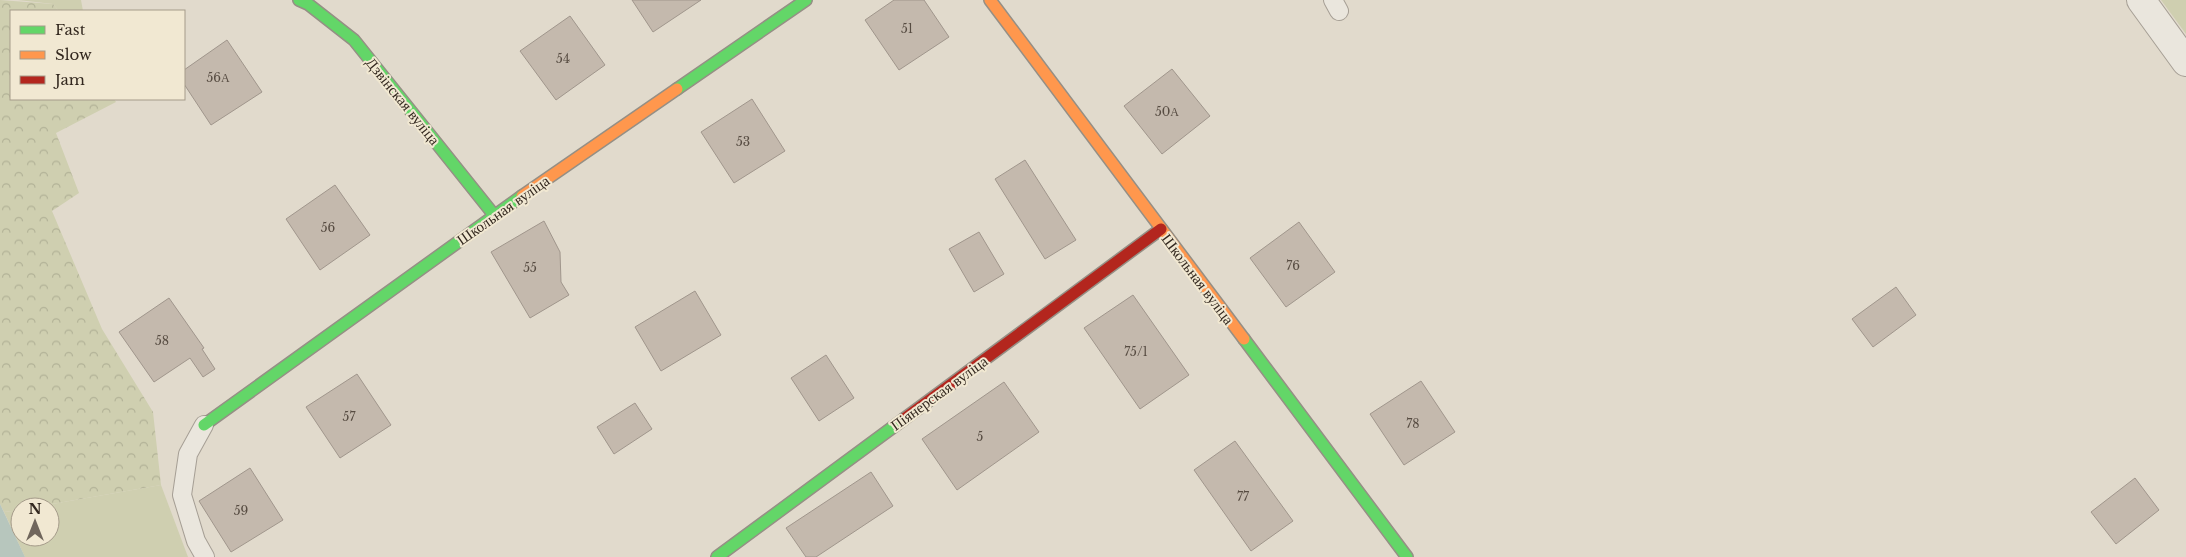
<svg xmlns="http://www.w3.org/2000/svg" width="2186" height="557" font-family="'Libre Baskerville',serif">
<defs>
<pattern id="forest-crowns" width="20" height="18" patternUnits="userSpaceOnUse" patternTransform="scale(1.25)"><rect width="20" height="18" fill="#cfcfb0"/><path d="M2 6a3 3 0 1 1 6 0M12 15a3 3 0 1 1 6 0" fill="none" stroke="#b2b297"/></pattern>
</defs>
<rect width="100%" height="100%" fill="#e1dacc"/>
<g fill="#cfcfb0">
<path d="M18 0H81L83 11H59L53 4Z"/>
<path d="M2161 0H2186V34Z"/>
<path d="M161 485 188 557H25L4 512 20 510V537H50V507H35Z"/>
</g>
<path fill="url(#forest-crowns)" d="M0 0 53 4 59 11H11V99H114L116 102 56 133 79 193 52 211 102 329 153 412 161 485 35 507H20V510L4 512 0 504Z"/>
<path fill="#b7c6bd" d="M0 504 25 557H0Z"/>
<g fill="#c4b9ad" stroke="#a0968c">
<path d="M632 0H701L653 32Z"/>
<path d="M894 0H924L949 37 899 70 865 20Z"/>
<path d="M570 16 605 65 556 100 520 51Z"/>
<path d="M227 40 262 92 211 125 184 84V70Z"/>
<path d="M1172 69 1210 116 1162 154 1124 106Z"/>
<path d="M752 99 785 151 734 183 701 132Z"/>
<path d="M1025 160 1076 240 1045 259 995 179Z"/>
<path d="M335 185 370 235 320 270 286 219Z"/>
<path d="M544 221 560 252 561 282 569 295 530 318 491 252Z"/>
<path d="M1299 222 1335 272 1286 307 1250 258Z"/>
<path d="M979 232 1004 274 974 292 949 249Z"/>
<path d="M1896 287 1916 315 1873 347 1852 319Z"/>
<path d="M695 291 721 335 661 371 635 327Z"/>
<path d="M1133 295 1189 375 1140 409 1084 328Z"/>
<path d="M169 298 204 348 202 349 215 369 203 377 190 358 154 382 119 332Z"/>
<path d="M826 355 854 398 819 421 791 378Z"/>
<path d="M357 374 391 425 340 458 306 407Z"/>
<path d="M1421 381 1455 432 1404 465 1370 414Z"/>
<path d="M1004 382 1039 432 957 490 922 439Z"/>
<path d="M635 403 652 429 614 454 597 427Z"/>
<path d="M1235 441 1293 521 1251 551 1194 470Z"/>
<path d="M250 468 283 520 231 552 199 501Z"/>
<path d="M871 472 893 506 816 557H806L786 528Z"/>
<path d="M2135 478 2159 510 2116 544 2091 512Z"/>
</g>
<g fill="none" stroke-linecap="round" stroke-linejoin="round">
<defs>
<g id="lane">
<path d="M1333 0 1339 11"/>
<path d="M204 425 188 454 182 495 196 541 205 557"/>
</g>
<path id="street" d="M2141 0 2186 62"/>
<g id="fast">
<path d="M299 0 308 4 354 40 494 215"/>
<path d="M677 89 806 0"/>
<path d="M1244 339 1407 557"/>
<path d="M204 425 522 196"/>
<path d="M717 557 904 419"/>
</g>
<g id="slow">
<path d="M990 0 1244 339"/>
<path d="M522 196 677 89"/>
</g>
<path id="jam" d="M904 419 1161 229"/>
</defs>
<use href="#lane" stroke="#a69f95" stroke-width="20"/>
<use href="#street" stroke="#a69f95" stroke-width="30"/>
<use href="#fast" stroke="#958f85" stroke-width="14"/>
<use href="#slow" stroke="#958f85" stroke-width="14"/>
<use href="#jam" stroke="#958f85" stroke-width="14"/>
<use href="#lane" stroke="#eae6dd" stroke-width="18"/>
<use href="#street" stroke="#eae6dd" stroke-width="28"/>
<use href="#fast" stroke="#63d668" stroke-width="11"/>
<use href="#slow" stroke="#ff974d" stroke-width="11"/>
<use href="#jam" stroke="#b3261e" stroke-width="11"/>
</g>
<g text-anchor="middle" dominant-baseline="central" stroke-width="4" stroke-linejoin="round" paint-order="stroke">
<g font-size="12" fill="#574c42">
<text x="907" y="28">51</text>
<text x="563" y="58">54</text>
<text x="218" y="77">56А</text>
<text x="1167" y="111">50А</text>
<text x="743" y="141">53</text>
<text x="328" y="227">56</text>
<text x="1293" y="265">76</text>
<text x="530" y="267">55</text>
<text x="162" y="340">58</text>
<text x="1136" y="351">75/1</text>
<text x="349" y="416">57</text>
<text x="1413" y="423">78</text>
<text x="980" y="436">5</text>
<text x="1243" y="496">77</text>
<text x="241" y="510">59</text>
</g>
<g font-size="15" fill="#33281f" stroke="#f1e8d2">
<text transform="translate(403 101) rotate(51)">Дзвінская вуліца</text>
<text transform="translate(503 210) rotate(-35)">Школьная вуліца</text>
<text transform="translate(1198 279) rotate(53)">Школьная вуліца</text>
<text transform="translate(939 393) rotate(-36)">Піянерская вуліца</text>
</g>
</g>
<rect x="10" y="10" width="175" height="90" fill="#f1e8d2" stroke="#a59b8a"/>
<rect x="20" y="26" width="25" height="8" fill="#63d668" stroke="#a59b8a"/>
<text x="55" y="35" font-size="15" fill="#33281f">Fast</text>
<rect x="20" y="51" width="25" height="8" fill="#ff974d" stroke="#a59b8a"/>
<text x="55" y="60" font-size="15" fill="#33281f">Slow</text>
<rect x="20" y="76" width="25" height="8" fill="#b3261e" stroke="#a59b8a"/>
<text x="55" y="85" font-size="15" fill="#33281f">Jam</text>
<g transform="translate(35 522)"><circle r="24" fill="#f1e8d2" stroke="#a59b8a"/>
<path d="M0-4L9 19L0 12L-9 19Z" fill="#70665c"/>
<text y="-8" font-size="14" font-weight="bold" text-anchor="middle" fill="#33281f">N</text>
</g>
</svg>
